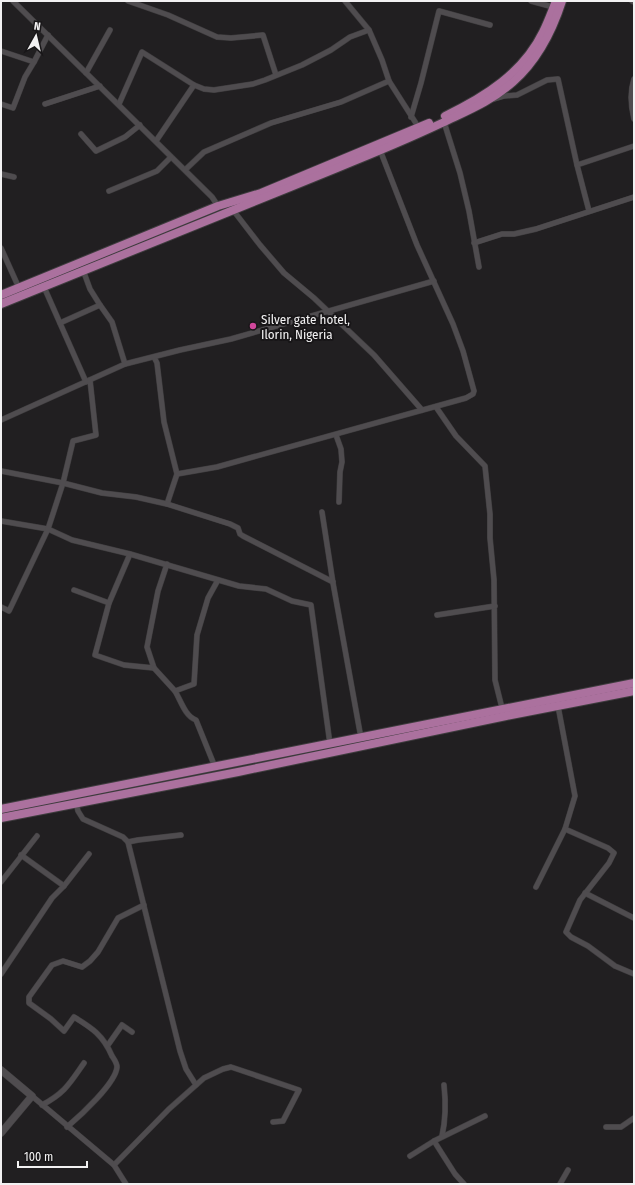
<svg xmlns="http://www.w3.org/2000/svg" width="635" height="1185" font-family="'Fira Sans Condensed',sans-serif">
<rect width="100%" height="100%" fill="#211f21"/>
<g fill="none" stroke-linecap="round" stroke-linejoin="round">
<defs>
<g id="street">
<path d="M13 1 212 197 218 206"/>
<path d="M128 1 168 15 217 37 231 38 263 35 276 75"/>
<path d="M345 1 369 30 382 60 389 81 419 128"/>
<path d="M531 1 553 7"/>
<path d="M632 1 634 2"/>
<path d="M1 51 34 62 48 35"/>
<path d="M86 73 110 30"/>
<path d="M634 79C630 91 631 107 634 119"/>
<path d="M494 99 504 96 517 95 547 80 558 79 577 165"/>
<path d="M1 104 13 108 25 77 34 62"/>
<path d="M45 104 100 86"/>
<path d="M119 104 142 52 194 85 204 89 214 90 253 84 265 80 302 65 331 50 350 37 369 30"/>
<path d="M411 117 421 83 439 11 490 25"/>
<path d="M444 122 460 173 469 211 479 267"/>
<path d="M81 134 96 151 125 137 140 125"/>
<path d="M156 141 194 85"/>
<path d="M185 170 204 152 271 123 341 102 389 81"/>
<path d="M1 174 14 177"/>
<path d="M109 191 157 171 171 157"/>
<path d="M233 210 260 245 284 273 314 298 374 355 422 410"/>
<path d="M589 211 577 165 634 146"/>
<path d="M474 243 502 234H514L536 229 634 197"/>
<path d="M1 248 19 288"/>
<path d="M83 270 90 289 100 305"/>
<path d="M44 287 86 382"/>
<path d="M60 323 100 305 112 322 125 364"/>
<path d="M154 357 157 363 164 422 177 474 167 504"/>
<path d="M436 407 456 436 485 466 490 514V538L494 580 495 680 502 708"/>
<path d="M1 420 125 364 180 350 231 339 434 281"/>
<path d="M336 435 341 449 342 462 340 472 339 502"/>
<path d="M1 471 63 483 102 493 136 497 167 504 230 524 238 528 240 534 243 536 333 582"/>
<path d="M177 474 217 467 466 398 473 394 474 391 463 351 453 324 417 245 380 150"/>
<path d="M322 512 333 583 361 738"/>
<path d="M1 521 48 529 72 540 130 554 239 586 266 589 292 601 311 605 330 744"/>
<path d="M130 554 109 603 95 655 124 665 154 668 147 647 158 591 167 564"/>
<path d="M74 590 109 603"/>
<path d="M1 607 9 611 48 529 63 483 73 441 96 435 90 380"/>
<path d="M437 615 495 606"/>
<path d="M154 668 175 691 194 684 197 635 208 598 218 580"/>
<path d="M175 691C181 701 185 716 196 720L215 767"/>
<path d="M558 706 575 796 565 829 608 848 614 853 609 863 580 900 566 932 571 937 588 946 615 966 634 974"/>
<path d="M76 803 78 811 83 819 123 837 128 842 138 840 181 835"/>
<path d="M128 842 180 1051 186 1069 196 1085"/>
<path d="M21 855 64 886"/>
<path d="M1 882 37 836"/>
<path d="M536 887 565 829"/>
<path d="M585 893 634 918"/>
<path d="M1 974 52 898 64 886 89 854"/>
<path d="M108 1045 122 1025 132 1032"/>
<path d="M32 1096 114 1165 126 1184"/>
<path d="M42 1105C65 1093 70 1083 84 1063"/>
<path d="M67 1127C80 1116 116 1083 117 1067 117 1063 114 1059 112 1056 103 1035 92 1028 74 1017L64 1031 51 1019 29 1003V997L52 965 63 961 82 967 90 961 98 952 118 918 144 905"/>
<path d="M606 1127H621L634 1118"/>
<path d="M442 1136C446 1118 446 1103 444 1085"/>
<path d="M434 1141 455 1174 464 1184"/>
<path d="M410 1156 434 1141 485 1116"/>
<path d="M114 1165 169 1109 204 1078 223 1069 231 1067 299 1090 283 1121 273 1122"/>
<path d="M560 1184 568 1170"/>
</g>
<path id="secondary" d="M1 1070 32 1096 1 1133"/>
<g id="primary">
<path d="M445 116C485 97 523 73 543 32 548 22 552 11 556 1"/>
<path d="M1 295 218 206 261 193 429 123"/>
<path d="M1 304C112 258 225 214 337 168 372 154 408 139 442 123 469 110 490 102 513 82 538 60 552 32 562 1"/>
<path d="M1 809 634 683"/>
<path d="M1 818 238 772 506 716 634 691"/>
</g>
</defs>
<use href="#street" stroke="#3e3c3e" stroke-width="6"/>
<use href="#secondary" stroke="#3e3c3e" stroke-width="8"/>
<use href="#primary" stroke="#3e3c3e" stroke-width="10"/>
<use href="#street" stroke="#4f4c4f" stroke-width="5"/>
<use href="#secondary" stroke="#4f4c4f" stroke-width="7"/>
<use href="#primary" stroke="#ab719e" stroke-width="8"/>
</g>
<circle fill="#d1479c" stroke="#181618" stroke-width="1.5" cx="253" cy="326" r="4"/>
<g text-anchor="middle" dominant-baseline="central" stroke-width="4" stroke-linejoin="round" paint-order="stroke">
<g font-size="13" fill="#f2f1f2" stroke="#181618" text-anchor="start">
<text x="261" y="319">Silver gate hotel,<tspan x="261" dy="15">Ilorin, Nigeria</tspan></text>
</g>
</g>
<rect width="635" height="1185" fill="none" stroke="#f2f1f2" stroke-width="4"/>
<g transform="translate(36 36) rotate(8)" stroke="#181618" stroke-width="3" paint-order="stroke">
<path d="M0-3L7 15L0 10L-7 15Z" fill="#f2f1f2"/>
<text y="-6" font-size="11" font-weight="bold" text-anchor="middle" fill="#f2f1f2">N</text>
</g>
<path d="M18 1161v6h69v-6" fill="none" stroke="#f2f1f2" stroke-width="2"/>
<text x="24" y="1161" font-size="12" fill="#f2f1f2" stroke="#181618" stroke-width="3" paint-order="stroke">100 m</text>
</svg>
